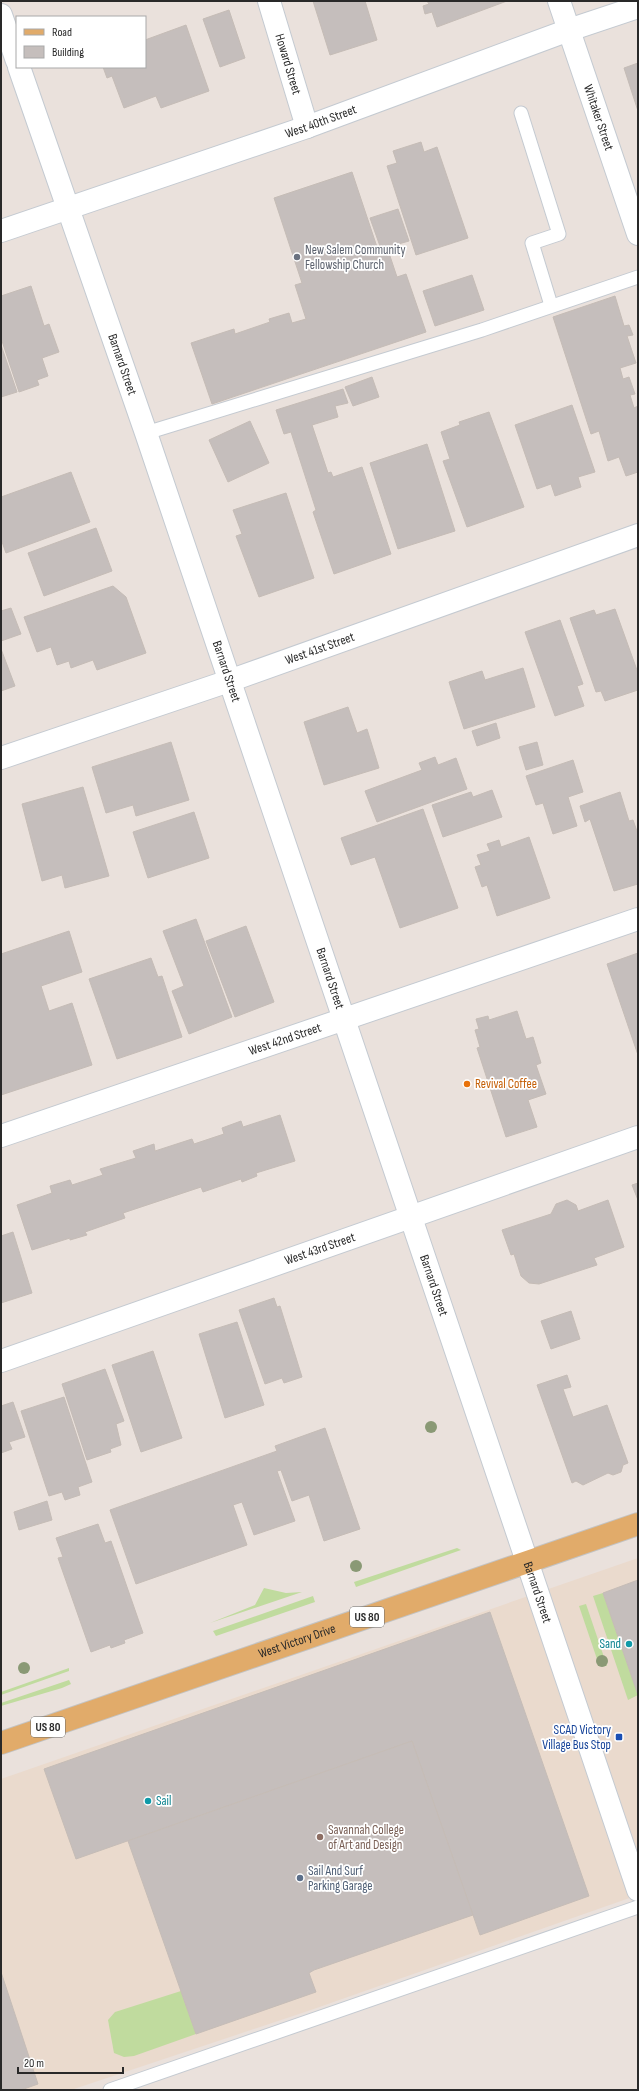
<svg xmlns="http://www.w3.org/2000/svg" width="639" height="2091" font-family="'Sofia Sans Condensed',sans-serif">
<rect width="100%" height="100%" fill="#eae1dc"/>
<path fill="#eadacd" d="M638 1558V1895L308 2011 71 2090H1V1779Z"/>
<g fill="#c0db9e">
<path d="M457 1548 461 1550 356 1587 354 1582Z"/>
<path d="M264 1588 286 1593 302 1592 210 1623 255 1605Z"/>
<path d="M603 1593 638 1695 628 1700 593 1596Z"/>
<path d="M313 1596 315 1602 216 1636 213 1631Z"/>
<path d="M586 1604 607 1666H601L598 1662 579 1606Z"/>
<path d="M69 1668V1671L1 1695V1692Z"/>
<path d="M69 1680 71 1684 62 1688 1 1706V1703Z"/>
<path d="M181 1991 196 2034 134 2056 124 2057 114 2053 108 2020 115 2012Z"/>
</g>
<g fill="#c5bebc" stroke="#c5bcb6">
<path d="M313 1H365L377 40 330 55Z"/>
<path d="M427 1H507L437 27 432 12 425 14 423 6 429 4Z"/>
<path d="M229 10 245 58 220 67 203 19Z"/>
<path d="M186 25 209 91 161 108 156 96 124 108 112 76 107 78 103 67H145V40Z"/>
<path d="M638 63V111L624 68Z"/>
<path d="M421 142 424 152 437 147 468 238 416 255 387 166 397 163 393 151Z"/>
<path d="M352 172 380 256 389 253 397 277 406 274 426 332 212 404 191 343 234 329 235 334 270 322 269 319 289 313 292 323 306 319 295 285 302 283 274 198Z"/>
<path d="M398 209 409 241 381 249 370 218Z"/>
<path d="M472 275 484 310 435 326 423 291Z"/>
<path d="M31 286 44 326 49 324 59 352 42 358 48 376 37 380 39 385 19 392 1 338V296Z"/>
<path d="M615 296 624 326 629 325 633 335 627 336 636 363 620 368 623 379 629 377 635 394 630 395 634 408 638 406V472L626 476 619 457 608 461 599 431 591 434 553 317Z"/>
<path d="M1 345 17 392 1 397Z"/>
<path d="M372 377 379 397 353 406 345 387Z"/>
<path d="M343 389 348 403 335 406 338 417 312 425 328 473 331 472 333 477 362 467 391 554 334 574 313 512 316 510 291 432 284 434 276 410Z"/>
<path d="M572 405 595 472 578 477 581 487 555 496 551 484 537 489 515 425Z"/>
<path d="M489 412 524 507 467 527 443 461 450 459 441 432 460 425 459 422Z"/>
<path d="M250 421 269 463 228 482 209 440Z"/>
<path d="M427 444 455 531 398 549 370 463Z"/>
<path d="M71 472 90 522 6 553 1 539V497Z"/>
<path d="M286 493 314 578 259 597 236 536 242 534 233 510Z"/>
<path d="M96 528 112 571 44 596 28 553Z"/>
<path d="M113 586 126 597 146 653 97 670 93 660 71 668 69 661 57 665 51 647 37 652 24 617Z"/>
<path d="M11 608 21 634 1 641V611Z"/>
<path d="M615 609 638 673V690L605 701 601 691 596 692 570 618 594 610 596 615Z"/>
<path d="M560 620 583 684 577 686 584 706 555 716 525 632Z"/>
<path d="M1 649 15 686 1 691Z"/>
<path d="M523 668 535 707 464 729 449 682 482 671 485 680Z"/>
<path d="M348 707 357 733 367 729 379 768 324 785 304 722Z"/>
<path d="M496 723 500 738 477 746 472 731Z"/>
<path d="M171 742 189 800 136 816 133 805 106 813 92 767Z"/>
<path d="M537 742 543 765 526 770 519 747Z"/>
<path d="M435 757 438 765 456 758 467 789 377 822 365 791 422 770 419 763Z"/>
<path d="M573 760 583 792 568 797 577 826 553 834 543 803 536 805 526 776Z"/>
<path d="M83 787 109 876 65 888 62 875 42 881 22 804Z"/>
<path d="M492 790 502 817 443 837 432 805 471 792 473 797Z"/>
<path d="M620 792 629 821 633 820 638 834V884L614 891 590 819 585 822 580 806Z"/>
<path d="M423 809 458 908 400 928 375 857 351 865 341 838Z"/>
<path d="M194 812 209 858 148 878 133 832Z"/>
<path d="M529 837 550 898 497 916 487 885 482 887 475 867 481 865 477 855 490 851 487 844 499 840 501 847Z"/>
<path d="M196 919 232 1017 189 1034 172 991 184 986 163 931Z"/>
<path d="M246 926 274 1002 235 1017 206 941Z"/>
<path d="M69 931 82 972 41 986 49 1011 72 1003 92 1065 1 1095V954Z"/>
<path d="M638 953V1055L607 964Z"/>
<path d="M151 958 158 977 162 976 182 1037 117 1059 89 979Z"/>
<path d="M517 1011 526 1039 533 1037 541 1063 536 1065 546 1094 528 1100 537 1127 506 1137 477 1048 480 1047 475 1030 479 1029 476 1019 488 1016 489 1020Z"/>
<path d="M280 1115 295 1161 256 1173 257 1176 242 1182 241 1179 203 1192 201 1187 123 1213 125 1218 85 1232 87 1235 70 1240V1238L32 1250 17 1205 52 1193 50 1186 70 1180 72 1185 103 1175 100 1169 136 1158 133 1151 154 1144 155 1151 192 1139 194 1144 224 1134 222 1128 241 1121 243 1127Z"/>
<path d="M638 1183V1200L632 1185Z"/>
<path d="M567 1200 576 1205 578 1211 608 1200 624 1247 594 1258 597 1265 539 1284 529 1283 521 1276 514 1254 511 1255 502 1230 551 1214 556 1204Z"/>
<path d="M13 1232 32 1293 1 1303V1236Z"/>
<path d="M274 1298 277 1307 280 1306 302 1377 284 1383 282 1378 265 1384 239 1310Z"/>
<path d="M571 1311 580 1339 551 1349 541 1321Z"/>
<path d="M237 1322 264 1405 225 1418 199 1334Z"/>
<path d="M153 1351 182 1438 141 1452 112 1365Z"/>
<path d="M105 1369 124 1421 116 1424 121 1445 110 1449 111 1452 87 1460 62 1384Z"/>
<path d="M567 1375 571 1387 563 1389 573 1417 607 1405 628 1463 623 1465 621 1472 613 1475 608 1473 583 1485 576 1481 572 1483 537 1385Z"/>
<path d="M64 1397 92 1482 78 1487 80 1495 65 1500 62 1492 49 1496 21 1411Z"/>
<path d="M13 1402 25 1437 9 1442 12 1449 1 1453V1406Z"/>
<path d="M325 1428 360 1529 324 1541 309 1495 292 1501 281 1470 277 1471 295 1521 254 1535 242 1502 233 1505 247 1545 136 1584 110 1510 277 1451 275 1446Z"/>
<path d="M47 1501 52 1520 19 1530 14 1512Z"/>
<path d="M98 1524 105 1543 111 1541 143 1633 124 1640 125 1643 111 1648 110 1645 91 1652 58 1558 63 1557 56 1538Z"/>
<path d="M638 1580V1695L603 1593Z"/>
<path d="M490 1612 589 1896 480 1935 412 1741 76 1859 44 1769Z"/>
<path d="M412 1741 473 1915 314 1970 309 1973 316 1992 196 2034 128 1841Z"/>
<path d="M1 1972 38 2084 21 2090H1Z"/>
</g>
<g fill="none" stroke-linecap="round" stroke-linejoin="round">
<defs>
<g id="lane">
<path d="M521 113 559 234 532 243 551 305"/>
<path d="M146 433 482 330 638 277"/>
<path d="M110 2090 638 1907"/>
</g>
<g id="street">
<path id="s1" d="M269 1 307 127"/>
<path id="s2" d="M1 231 307 127 569 30 638 7"/>
<path id="s3" d="M1 758 229 681 638 535"/>
<path id="s4" d="M1 1136 638 919"/>
<path id="s5" d="M1 1361 638 1137"/>
</g>
<g id="secondary">
<path id="s6" d="M559 1 638 234"/>
<path d="M1 15 17 61"/>
<path id="s7" d="M19 67 146 433 638 1890"/>
</g>
<g id="primary">
<path id="s8" d="M1 1743 638 1524"/>
</g>
</defs>
<use href="#lane" stroke="#c4cad1" stroke-width="15"/>
<use href="#street" stroke="#c4cad1" stroke-width="24"/>
<use href="#secondary" stroke="#c4cad1" stroke-width="24"/>
<use href="#primary" stroke="#c3c3c3" stroke-width="24"/>
<use href="#lane" stroke="#fff" stroke-width="13"/>
<use href="#street" stroke="#fff" stroke-width="22"/>
<use href="#secondary" stroke="#fff" stroke-width="22"/>
<use href="#primary" stroke="#e1ab6a" stroke-width="22"/>
</g>
<g fill="#8a9975">
<circle cx="431" cy="1427" r="6"/>
<circle cx="356" cy="1566" r="6"/>
<circle cx="602" cy="1661" r="6"/>
<circle cx="24" cy="1668" r="6"/>
</g>
<circle fill="#6b7280" stroke="#fff" stroke-width="1.5" cx="297" cy="257" r="4"/>
<circle fill="#e8710a" stroke="#fff" stroke-width="1.5" cx="467" cy="1084" r="4"/>
<g fill="#0f9aa8" stroke="#fff" stroke-width="1.5">
<circle cx="629" cy="1644" r="4"/>
<circle cx="148" cy="1801" r="4"/>
</g>
<rect fill="#1a4fb4" stroke="#fff" stroke-width="1.5" x="615" y="1733" width="8" height="8" rx="2"/>
<circle fill="#8d6e63" stroke="#fff" stroke-width="1.5" cx="320" cy="1837" r="4"/>
<circle fill="#5c6f8a" stroke="#fff" stroke-width="1.5" cx="300" cy="1878" r="4"/>
<g text-anchor="middle" dominant-baseline="central" stroke-width="3.5" stroke-linejoin="round" paint-order="stroke">
<g fill="#fff" stroke="#696969" stroke-width="1">
<rect x="350" y="1607" width="34" height="20" rx="3"/>
<rect x="31" y="1717" width="34" height="20" rx="3"/>
</g>
<g font-size="12" font-weight="bold" fill="#292929">
<text x="367" y="1617">US 80</text>
<text x="48" y="1727">US 80</text>
</g>
<g font-size="13" fill="#292929" stroke="#fff">
<text stroke="none"><textPath href="#s1" startOffset="66">Howard Street</textPath></text>
<text stroke="none"><textPath href="#s6" startOffset="123">Whitaker Street</textPath></text>
<text stroke="none"><textPath href="#s2" startOffset="338">West 40th Street</textPath></text>
<text stroke="none"><textPath href="#s7" startOffset="315">Barnard Street</textPath></text>
<text stroke="none"><textPath href="#s3" startOffset="337">West 41st Street</textPath></text>
<text stroke="none"><textPath href="#s7" startOffset="639">Barnard Street</textPath></text>
<text stroke="none"><textPath href="#s7" startOffset="963">Barnard Street</textPath></text>
<text stroke="none"><textPath href="#s4" startOffset="300">West 42nd Street</textPath></text>
<text stroke="none"><textPath href="#s5" startOffset="338">West 43rd Street</textPath></text>
<text stroke="none"><textPath href="#s7" startOffset="1287">Barnard Street</textPath></text>
<text stroke="none"><textPath href="#s7" startOffset="1611">Barnard Street</textPath></text>
<text stroke="none"><textPath href="#s8" startOffset="313">West Victory Drive</textPath></text>
</g>
<g font-size="13" fill="#5b616d" stroke="#fff" text-anchor="start">
<text x="305" y="250">New Salem Community<tspan x="305" dy="15">Fellowship Church</tspan></text>
</g>
<g font-size="13" fill="#c56008" stroke="#fff" text-anchor="start">
<text x="475" y="1084">Revival Coffee</text>
</g>
<g font-size="13" fill="#0d838f" stroke="#fff" text-anchor="end">
<text x="621" y="1644">Sand</text>
<text x="156" y="1801" text-anchor="start">Sail</text>
</g>
<g font-size="13" fill="#164399" stroke="#fff" text-anchor="end">
<text x="611" y="1730">SCAD Victory<tspan x="611" dy="15">Village Bus Stop</tspan></text>
</g>
<g font-size="13" fill="#785e54" stroke="#fff" text-anchor="start">
<text x="328" y="1830">Savannah College<tspan x="328" dy="15">of Art and Design</tspan></text>
</g>
<g font-size="13" fill="#4e5e75" stroke="#fff" text-anchor="start">
<text x="308" y="1871">Sail And Surf<tspan x="308" dy="15">Parking Garage</tspan></text>
</g>
</g>
<rect width="639" height="2091" fill="none" stroke="#292929" stroke-width="4"/>
<rect x="16" y="16" width="130" height="52" fill="#ffffff" stroke="#a9a9a9"/>
<rect x="24" y="29" width="20" height="6" fill="#e1ab6a" stroke="#a9a9a9"/>
<text x="52" y="36" font-size="12" fill="#292929">Road</text>
<rect x="24" y="46" width="20" height="12" fill="#c5bebc" stroke="#a9a9a9"/>
<text x="52" y="56" font-size="12" fill="#292929">Building</text>
<path d="M18 2067v6h105v-6" fill="none" stroke="#292929" stroke-width="2"/>
<text x="24" y="2067" font-size="12" fill="#292929" stroke="#ffffff" stroke-width="3" paint-order="stroke">20 m</text>
</svg>
